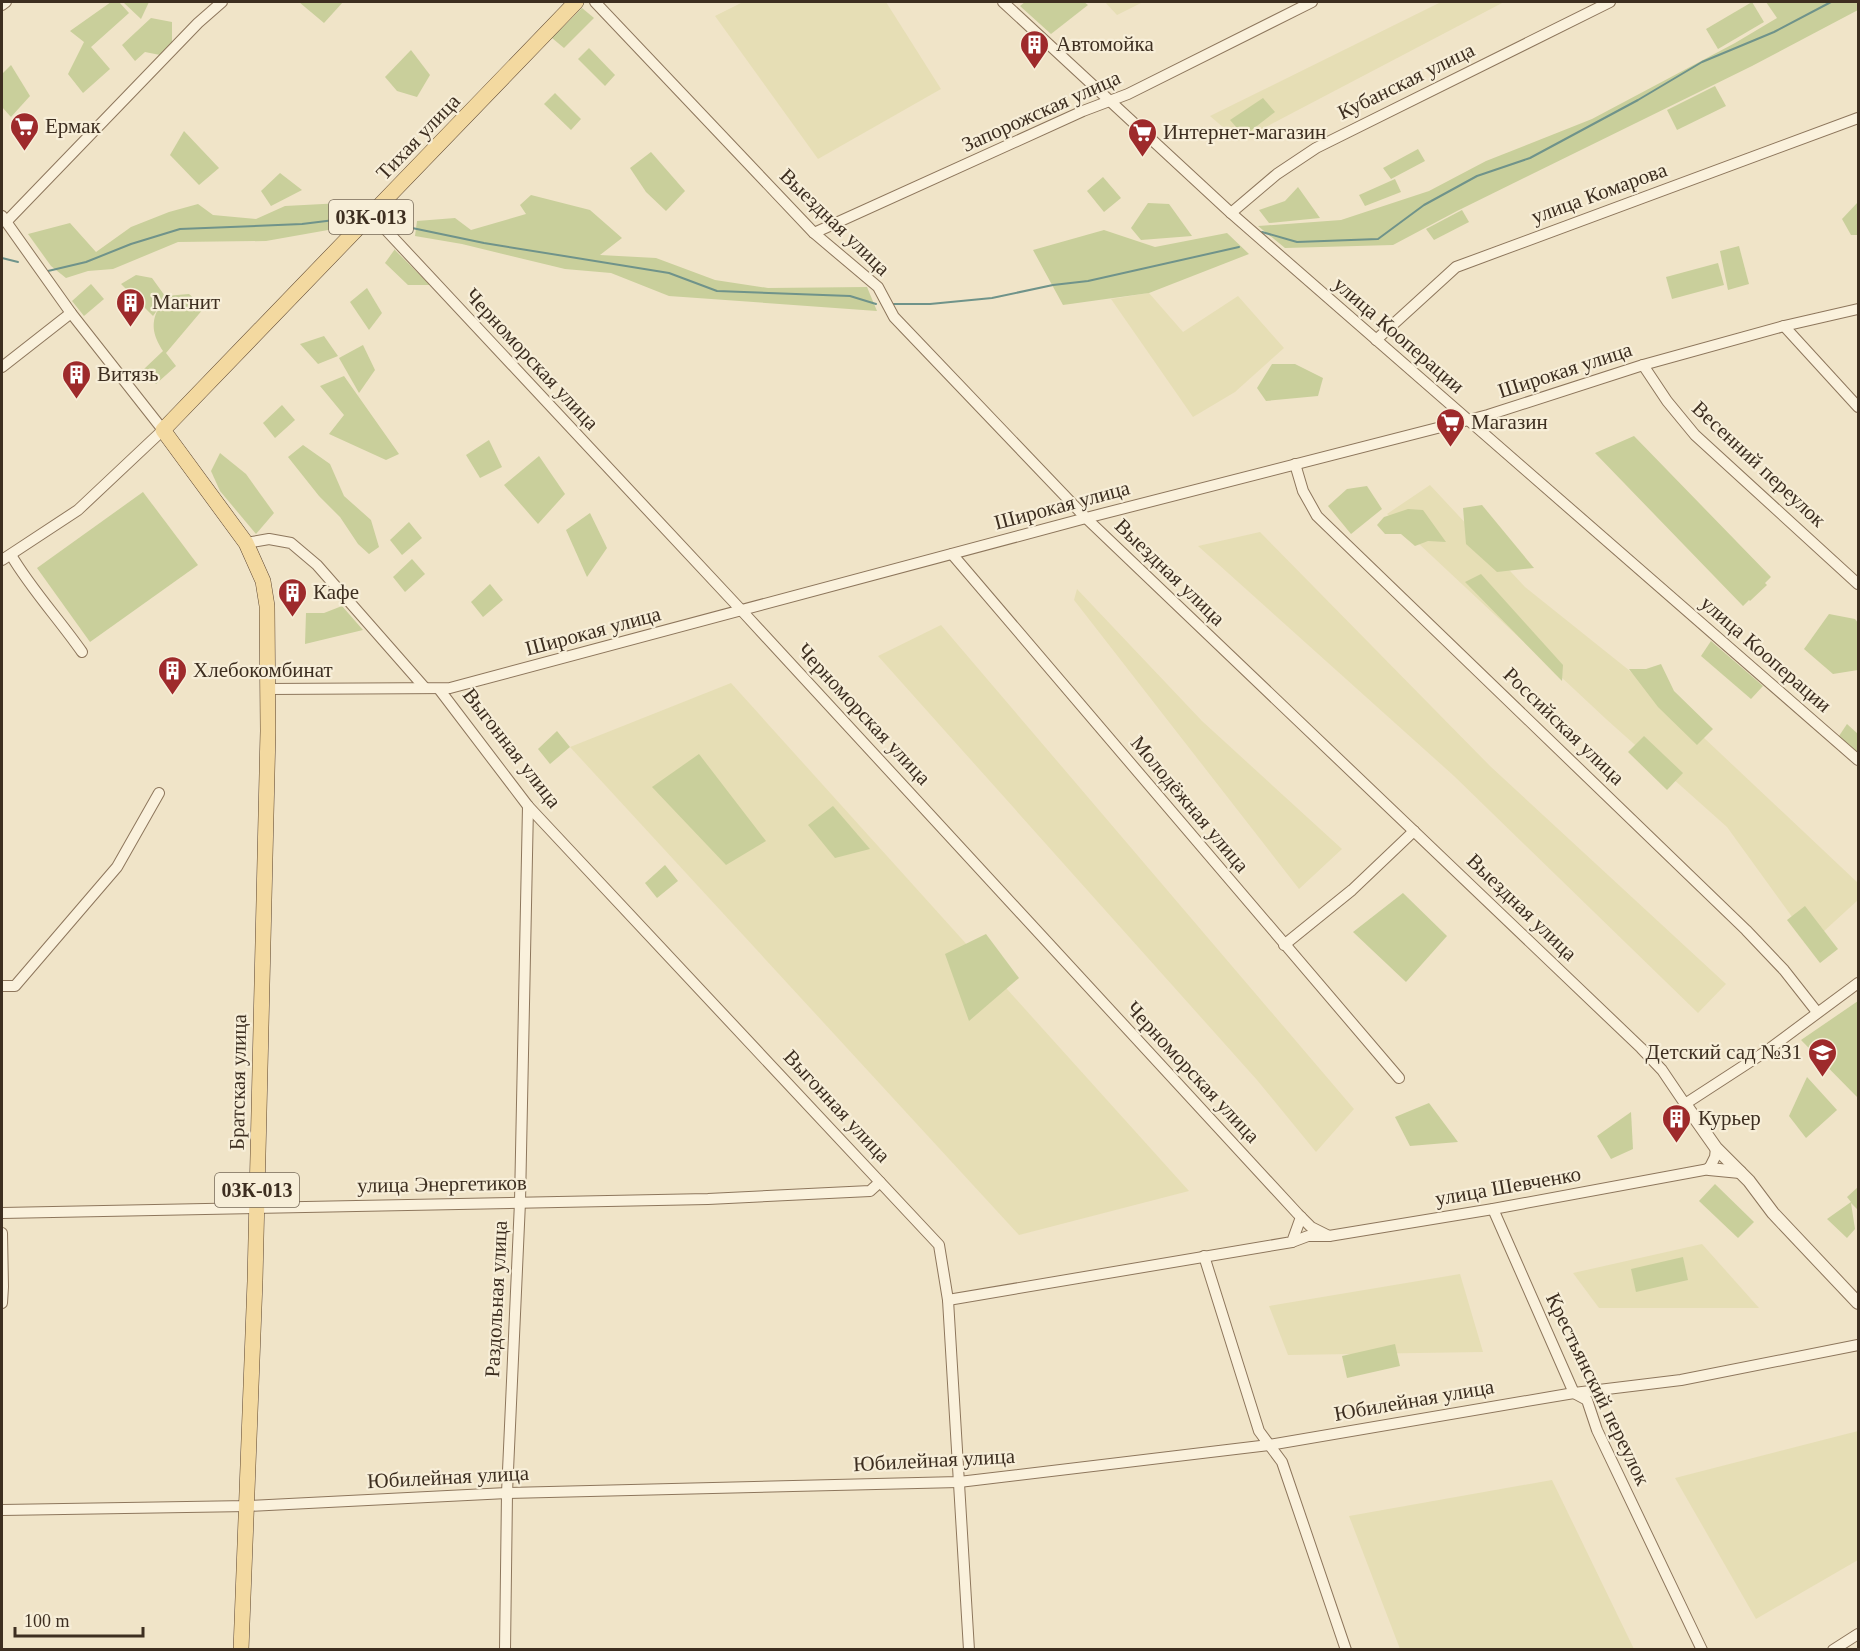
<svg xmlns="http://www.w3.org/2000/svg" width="1860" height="1651" font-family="Georgia,serif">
<rect width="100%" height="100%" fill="#f0e4c8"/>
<g fill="#e6deb5">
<path d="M743 2H886L941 89 818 159 715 16Z"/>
<path d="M1105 2H1143L1117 15Z"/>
<path d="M1441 2H1504L1239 141 1210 116Z"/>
<path d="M1149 293 1183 332 1238 296 1284 348 1235 392 1193 417 1111 299Z"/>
<path d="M1430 485 1525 587 1650 687 1858 883V900L1811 943 1727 827 1606 719 1387 514Z"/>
<path d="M1260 532 1490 766 1726 984 1698 1013 1454 776 1198 546Z"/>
<path d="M1077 589 1202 721 1342 849 1299 889 1074 600Z"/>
<path d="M941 625 1354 1109 1316 1152 1257 1080 878 656Z"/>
<path d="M731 683 1189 1191 1019 1235 570 747Z"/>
<path d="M1702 1244 1759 1308H1599L1573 1273Z"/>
<path d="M1460 1274 1483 1352 1288 1355 1269 1306Z"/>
<path d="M1858 1431V1560L1756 1619 1675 1478Z"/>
<path d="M1552 1480 1634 1649H1400L1349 1516Z"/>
</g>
<g fill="#c9cf9b">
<path d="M111 2H119L129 13 91 47 110 69 83 93 68 74 84 42 70 31Z"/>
<path d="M123 2H149L141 19Z"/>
<path d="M299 2H343L324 23Z"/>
<path d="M1025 2H1084L1088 5 1051 34 1020 6Z"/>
<path d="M1752 2 1764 22 1718 49 1706 29Z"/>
<path d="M1766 2H1858V10L1752 66 1457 211 1393 245 1285 248 1258 226 1341 220 1429 191 1486 161 1592 119 1735 43 1777 18Z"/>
<path d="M582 8 594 18 564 48 552 38Z"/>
<path d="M151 18 172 22V44L160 55 145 52 135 61 122 45Z"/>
<path d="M589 48 615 75 605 86 578 59Z"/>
<path d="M411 50 430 75 417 97 397 91 385 77Z"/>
<path d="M11 65 30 96 11 117 2 107V74Z"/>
<path d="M1715 86 1726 106 1677 130 1667 110Z"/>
<path d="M555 93 581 119 571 130 544 104Z"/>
<path d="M1263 98 1275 112 1244 136 1230 120Z"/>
<path d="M184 131 219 168 199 185 170 155Z"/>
<path d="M1418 149 1425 161 1391 179 1383 168Z"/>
<path d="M651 152 685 191 666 211 646 192 630 168Z"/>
<path d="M280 173 302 190 271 206 261 191Z"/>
<path d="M1103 177 1121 198 1104 212 1087 191Z"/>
<path d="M1395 179 1401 192 1365 206 1359 195Z"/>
<path d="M1298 187 1320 218 1269 223 1259 210 1285 201Z"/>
<path d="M531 195 590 210 622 238 600 255 656 258 715 280 768 288 867 287 877 311 669 296 611 273 565 269 462 244 415 236 417 221 455 218 471 230 526 214 520 205Z"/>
<path d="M1858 202V235H1851L1842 219Z"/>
<path d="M342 203 345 227 266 241 178 242 113 269 88 271 66 278 51 266 28 234 70 223 96 252 131 227 169 212 198 204 213 215 256 219 285 206Z"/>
<path d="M1148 203 1169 204 1192 236 1141 240 1131 228Z"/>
<path d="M1462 210 1469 222 1434 240 1426 229Z"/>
<path d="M1104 230 1155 247 1227 233 1249 254 1149 293 1063 305 1033 250Z"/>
<path d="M1739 246 1749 284 1728 290 1720 251Z"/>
<path d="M395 249V250L430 285H408L385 263Z"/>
<path d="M1718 263 1724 285 1672 299 1666 277Z"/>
<path d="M136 275 152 278 165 296 189 294 204 308 166 353 176 366 156 384 144 369 163 351C154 337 150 325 158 309L153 316 121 284Z"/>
<path d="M91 284 104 299 84 316 72 301Z"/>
<path d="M367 288 382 313 369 330 350 302Z"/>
<path d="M324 336 338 356 318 364 300 344Z"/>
<path d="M363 345 375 370 359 393 339 358Z"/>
<path d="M1272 364H1295L1323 378 1318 396 1266 401 1257 388Z"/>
<path d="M344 376 399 454 386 460 329 434 344 415 320 386Z"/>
<path d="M282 405 295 420 275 438 263 423Z"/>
<path d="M1634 436 1771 577 1765 583 1767 585 1750 601 1749 600 1743 606 1595 453Z"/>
<path d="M489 440 502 467 480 478 466 455Z"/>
<path d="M303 445 330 464 344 496 371 520 379 547 369 554 358 544 340 517 319 496 288 457Z"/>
<path d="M220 453 246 474 274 513 256 534 220 491 211 471Z"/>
<path d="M539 456 565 494 538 524 504 485Z"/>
<path d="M1367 486 1382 509 1351 534 1328 506 1347 489Z"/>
<path d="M143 492 198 565 90 642 37 568Z"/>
<path d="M1482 505 1534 568 1497 572 1466 544 1463 508Z"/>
<path d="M1408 509 1423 510 1446 542 1428 541 1415 546 1401 534H1385L1377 525 1384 517Z"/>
<path d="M590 513 607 548 587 577 566 530Z"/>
<path d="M409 522 422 538 402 555 390 540Z"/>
<path d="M412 559 425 574 405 592 393 577Z"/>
<path d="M1481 574 1563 665 1562 681 1465 582Z"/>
<path d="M490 584 503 600 483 617 471 602Z"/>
<path d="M342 606 363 630 305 644 306 613H324Z"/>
<path d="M1829 614 1855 619 1858 623V670L1833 674 1804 649Z"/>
<path d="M1711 641 1763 686 1751 699 1701 656Z"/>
<path d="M1661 664 1674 691 1713 729 1697 745 1658 707 1629 669H1646Z"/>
<path d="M1847 724 1858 734V757L1837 739Z"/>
<path d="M557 731 570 747 550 764 538 749Z"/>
<path d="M1644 736 1683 773 1667 790 1628 752Z"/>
<path d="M699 754 766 841 726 865 652 787Z"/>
<path d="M833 806 870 849 835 858 808 825Z"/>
<path d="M665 865 678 881 657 898 645 883Z"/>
<path d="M1403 893 1447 936 1406 982 1353 932Z"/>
<path d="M1805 906 1838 949 1820 963 1787 920Z"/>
<path d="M986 934 1019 978 969 1021 945 954Z"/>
<path d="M1858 1001V1098L1801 1040Z"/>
<path d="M1807 1077 1837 1110 1806 1138 1789 1116Z"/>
<path d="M1429 1103 1458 1142 1410 1146 1395 1117Z"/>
<path d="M1631 1112 1633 1149 1611 1159 1597 1136Z"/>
<path d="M1715 1184 1754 1222 1738 1238 1699 1201Z"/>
<path d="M1858 1187V1210L1851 1203 1855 1229 1847 1238 1827 1219 1851 1202 1847 1197Z"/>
<path d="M1683 1257 1688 1280 1636 1292 1631 1269Z"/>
<path d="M1395 1344 1400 1366 1347 1378 1342 1356Z"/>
</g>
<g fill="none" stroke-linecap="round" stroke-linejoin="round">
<g stroke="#6f938a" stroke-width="2">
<path d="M393 224 484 243 669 273 717 291 850 296 876 304"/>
<path d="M1262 232 1297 242 1378 239 1424 205 1477 176 1530 158 1638 100 1702 62 1774 32 1831 2"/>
<path d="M2 258 18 262"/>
<path d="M48 271 86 262 131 244 180 229 302 224 359 217"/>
<path d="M893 304H930L992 298 1053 285 1088 281 1239 247"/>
</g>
<defs>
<g id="minor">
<path d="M595 2 814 233 878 287 894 317 1086 518 1641 1048 1662 1070 1685 1104 1765 1052 1858 983"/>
<path d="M1003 2 1231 213 1858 760"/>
<path d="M2 5 6 2"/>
<path d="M1231 213 1277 174 1316 148 1610 2"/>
<path d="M372 215 743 612 1298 1214 1311 1227 1329 1236"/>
<path d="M2 216 71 313 163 430 78 510 2 560"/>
<path d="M6 222 198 23 222 2"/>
<path d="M814 233 1083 111 1128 94 1312 2"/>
<path d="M1784 326 1858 407"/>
<path d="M1376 340 1456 267 1858 118"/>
<path d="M1643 365 1667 401 1695 435 1858 584"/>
<path d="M2 367 71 313"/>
<path d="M1295 464 1303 491 1317 516 1746 930 1784 970 1817 1012"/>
<path d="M246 543 269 539 291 543 317 565 425 688"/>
<path d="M952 554 1399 1078"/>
<path d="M11 555C31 589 59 619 82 652"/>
<path d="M268 689 450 688 1086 518 1488 415 1643 365 1784 326 1858 309"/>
<path d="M439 689 528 806 939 1245 948 1300 969 1650"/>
<path d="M1284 945 1352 890 1414 831"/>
<path d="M2 986H15L117 867 159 793"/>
<path d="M1493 1209 1574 1393 1587 1400 1597 1430 1702 1650"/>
<path d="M2 1213 708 1199 870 1191 880 1182"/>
<path d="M2 1233 3 1287 2 1303"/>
<path d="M1292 1242 1308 1236H1329L1493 1209 1709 1169 1715 1157 1716 1148"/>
<path d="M1204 1256 1259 1431 1282 1462 1346 1650"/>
<path d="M948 1300 1292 1242 1301 1217"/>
<path d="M2 1510 248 1506 507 1493 959 1482 1269 1445 1574 1393 1681 1380 1858 1345"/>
<path d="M505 1650 507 1493 520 1202 528 806"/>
<path d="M1833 1650 1858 1634"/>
</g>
<g id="tertiary">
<path d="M1685 1104 1716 1148 1749 1181 1773 1213 1858 1303"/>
<path d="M1709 1169 1740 1172"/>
</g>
<path id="primary" d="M241 1650 255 1281 268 731 267 606 263 581 246 543 163 430 576 2"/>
</defs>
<use href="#minor" stroke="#8d765c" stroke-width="12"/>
<use href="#tertiary" stroke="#8d765c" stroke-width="14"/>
<use href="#primary" stroke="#5b4430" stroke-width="16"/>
<use href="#minor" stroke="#faf1dc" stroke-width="10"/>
<use href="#tertiary" stroke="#faf1dc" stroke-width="12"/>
<use href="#primary" stroke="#f3d9a0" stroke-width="15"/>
</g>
<defs>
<symbol id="building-pin" viewBox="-11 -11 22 30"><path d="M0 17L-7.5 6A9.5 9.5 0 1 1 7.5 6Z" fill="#9e2a2b" stroke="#f7eed8"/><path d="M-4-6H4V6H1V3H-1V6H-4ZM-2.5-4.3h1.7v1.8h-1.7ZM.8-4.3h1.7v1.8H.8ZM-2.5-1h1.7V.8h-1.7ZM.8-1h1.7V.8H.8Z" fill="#fff"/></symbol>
<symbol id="supermarket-pin" viewBox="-11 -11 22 30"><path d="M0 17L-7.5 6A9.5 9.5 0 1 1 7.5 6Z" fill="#9e2a2b" stroke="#f7eed8"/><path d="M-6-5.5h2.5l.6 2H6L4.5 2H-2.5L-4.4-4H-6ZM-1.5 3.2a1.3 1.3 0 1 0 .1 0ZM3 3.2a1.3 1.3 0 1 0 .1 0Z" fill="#fff"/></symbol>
<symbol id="school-pin" viewBox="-11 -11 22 30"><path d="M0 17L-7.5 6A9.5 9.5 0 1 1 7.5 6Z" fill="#9e2a2b" stroke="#f7eed8"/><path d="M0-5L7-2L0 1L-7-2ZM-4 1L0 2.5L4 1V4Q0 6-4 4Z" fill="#fff"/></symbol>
</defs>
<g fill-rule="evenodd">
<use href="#building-pin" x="1018" y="28" width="33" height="45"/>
<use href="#supermarket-pin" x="8" y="110" width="33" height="45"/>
<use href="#supermarket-pin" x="1126" y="116" width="33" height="45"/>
<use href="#building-pin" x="114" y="286" width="33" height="45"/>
<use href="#building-pin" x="60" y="358" width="33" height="45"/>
<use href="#supermarket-pin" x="1434" y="406" width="33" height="45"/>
<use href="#building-pin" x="276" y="576" width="33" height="45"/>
<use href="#building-pin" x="156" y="654" width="33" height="45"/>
<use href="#school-pin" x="1806" y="1036" width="33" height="45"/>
<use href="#building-pin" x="1660" y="1102" width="33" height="45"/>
</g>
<g text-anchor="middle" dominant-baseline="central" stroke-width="4.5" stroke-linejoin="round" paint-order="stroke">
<g fill="#f7eed8" stroke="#756857" stroke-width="1.5">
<rect x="329" y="200" width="84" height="34" rx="4.5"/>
<rect x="215" y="1173" width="84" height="34" rx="4.5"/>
</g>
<g font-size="20" font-weight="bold" fill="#3d2e20">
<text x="371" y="217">03К-013</text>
<text x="257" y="1190">03К-013</text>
</g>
<g font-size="21" fill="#3d2e20" stroke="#f7eed8" text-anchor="start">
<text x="1056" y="44">Автомойка</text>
<text x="45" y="126">Ермак</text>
<text x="1163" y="132">Интернет-магазин</text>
<text x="152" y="302">Магнит</text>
<text x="97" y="374">Витязь</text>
<text x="1471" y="422">Магазин</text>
<text x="313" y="592">Кафе</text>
<text x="193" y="670">Хлебокомбинат</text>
<text x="1802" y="1052" text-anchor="end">Детский сад №31</text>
<text x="1698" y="1118">Курьер</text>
</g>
<g font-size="21" fill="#3d2e20" stroke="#f7eed8">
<text transform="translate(1406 81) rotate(-26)">Кубанская улица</text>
<text transform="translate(1041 111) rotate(-24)">Запорожская улица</text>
<text transform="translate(418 137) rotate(-46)">Тихая улица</text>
<text transform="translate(1599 193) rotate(-20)">улица Комарова</text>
<text transform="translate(835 222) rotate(44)">Выездная улица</text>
<text transform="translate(1399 335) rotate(41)">улица Кооперации</text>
<text transform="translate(532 359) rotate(47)">Черноморская улица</text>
<text transform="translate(1565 370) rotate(-18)">Широкая улица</text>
<text transform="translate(1759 464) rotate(43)">Весенний переулок</text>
<text transform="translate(1062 505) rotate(-15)">Широкая улица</text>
<text transform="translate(1170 572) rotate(44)">Выездная улица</text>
<text transform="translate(593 631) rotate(-15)">Широкая улица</text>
<text transform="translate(1766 654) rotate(41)">улица Кооперации</text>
<text transform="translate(864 714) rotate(47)">Черноморская улица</text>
<text transform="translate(1564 726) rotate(44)">Российская улица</text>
<text transform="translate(512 748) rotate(52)">Выгонная улица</text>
<text transform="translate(1190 804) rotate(50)">Молодёжная улица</text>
<text transform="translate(1522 907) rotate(44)">Выездная улица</text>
<text transform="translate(1193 1072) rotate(47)">Черноморская улица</text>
<text transform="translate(238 1082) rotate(-89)">Братская улица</text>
<text transform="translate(837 1106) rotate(47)">Выгонная улица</text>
<text transform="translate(442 1184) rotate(-1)">улица Энергетиков</text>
<text transform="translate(1508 1186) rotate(-10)">улица Шевченко</text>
<text transform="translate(496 1299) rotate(-87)">Раздольная улица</text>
<text transform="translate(1598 1389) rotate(64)">Крестьянский переулок</text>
<text transform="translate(1414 1400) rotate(-10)">Юбилейная улица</text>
<text transform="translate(934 1460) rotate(-3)">Юбилейная улица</text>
<text transform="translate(448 1477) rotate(-3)">Юбилейная улица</text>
</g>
</g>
<rect width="1860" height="1651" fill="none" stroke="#3d2e20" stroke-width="6"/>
<path d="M15 1627v9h128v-9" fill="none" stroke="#3d2e20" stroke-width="3"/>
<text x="24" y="1627" font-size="18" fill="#3d2e20" stroke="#f7eed8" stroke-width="4.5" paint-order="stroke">100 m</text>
</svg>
